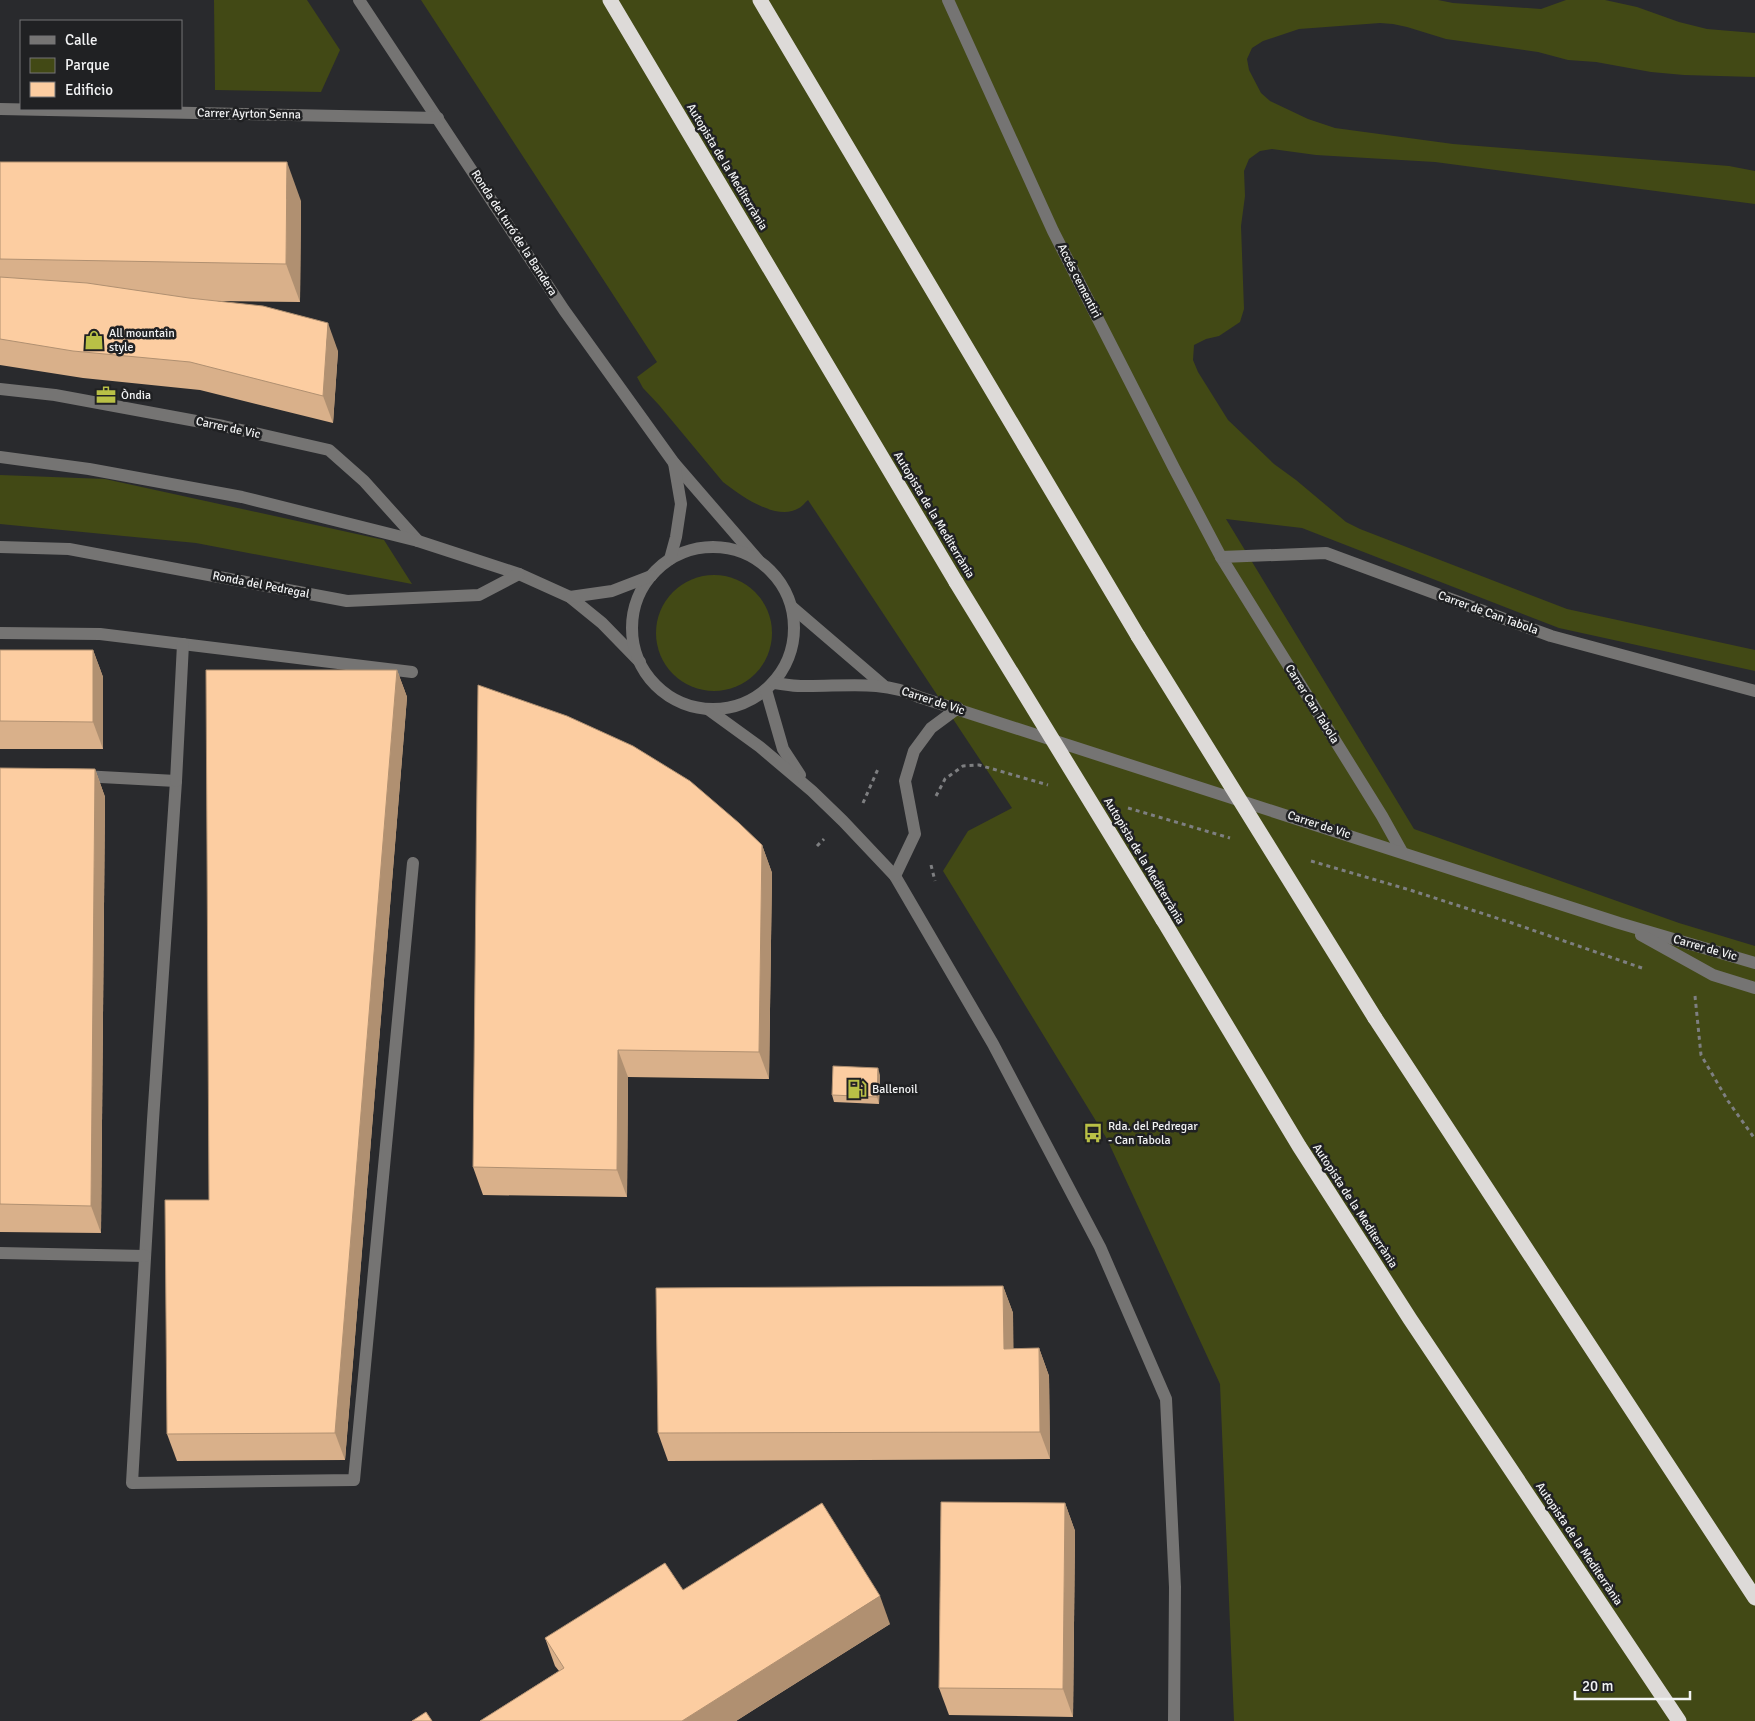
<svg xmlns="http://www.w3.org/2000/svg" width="1755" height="1721" font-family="Signika,sans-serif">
<rect width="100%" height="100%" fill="#292a2d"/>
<g fill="#424915">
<path d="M214 0H307L340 50 321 92 215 90Z"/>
<path d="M421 0H1438L1453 3 1541 9 1566 0H1605L1637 7 1679 22 1707 29 1755 33V77L1684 75 1651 72 1596 62 1568 60 1538 52 1446 39 1407 27 1393 24 1380 23 1299 29 1263 41 1252 48 1247 59 1249 70 1261 93 1270 101 1308 119 1335 128 1453 144 1729 166 1755 171V204L1435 162 1316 155 1272 149 1260 151 1249 159 1244 171 1245 196 1241 226 1244 309 1240 322 1219 336 1206 339 1194 345 1193 360 1198 372 1228 420 1274 464 1296 480 1346 522 1360 529 1567 609 1755 650V671L1559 628 1302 528 1226 519 1414 829 1679 923 1755 946V1721H1234L1220 1384 1107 1139 943 871 968 831 1012 808 808 500C805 502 802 507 799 508 777 522 741 496 723 482L659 405 643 388 637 377 657 362Z"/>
<path d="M0 475 105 479 384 540 412 584 196 543 0 524Z"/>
<circle cx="714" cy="633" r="58"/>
</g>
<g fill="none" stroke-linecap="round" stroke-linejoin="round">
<g stroke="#7e7f81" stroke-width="3" stroke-dasharray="4 4" stroke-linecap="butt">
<path d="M936 796 945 779 963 766 979 765 1048 785"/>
<path d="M863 803 878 769"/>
<path d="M1128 808 1230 838"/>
<path d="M817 846 824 839"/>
<path d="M1311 861 1410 890 1515 924 1642 968"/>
<path d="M931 865 935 881"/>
<path d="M1695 996 1701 1055 1728 1101 1755 1139"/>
</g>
<g stroke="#757473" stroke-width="12">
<path d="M359 0 564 310 674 463 758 560"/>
<path d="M948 0 1053 231 1174 468 1221 557 1382 816 1402 852"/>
<path d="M0 109 438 118"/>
<path d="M0 389 55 395 223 426 329 450 364 481 418 541"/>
<path d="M0 457 89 469 242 497 418 541 519 574 570 597 602 623 640 662"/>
<circle cx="713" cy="628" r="81"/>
<path d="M0 547 69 549 347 601 479 595 519 574"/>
<path d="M1221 557 1326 553 1551 636 1755 691"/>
<path d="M670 559 676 537 681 504 674 463"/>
<path d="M570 597 612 591 651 576"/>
<path d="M792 607 883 685"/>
<path d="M0 633 100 634 412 672"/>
<path d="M774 683C783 684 792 686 801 686 841 687 882 679 919 697L1619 923 1755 963"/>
<path d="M766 690 783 749 800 775"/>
<path d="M709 710 760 747 812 791 843 821 895 876 993 1044 1100 1247 1166 1399 1175 1587 1174 1721"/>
<path d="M82 776 176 781 153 1120 132 1483 354 1480 413 863"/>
<path d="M176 781 183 644"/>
<path d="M895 876 915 834 905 781 914 751 931 728 958 708"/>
<path d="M1641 935 1713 975 1755 988"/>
<path d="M0 1253 145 1256"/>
</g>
<g stroke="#dddad8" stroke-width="15">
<path d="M610 0 956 582"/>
<path d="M760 0 1138 636"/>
<path d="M1163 920 1299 1146 1410 1319 1679 1721"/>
<path d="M1375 1018 1755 1598"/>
</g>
<g stroke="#dddad8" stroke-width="15">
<path d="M956 582 1163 920"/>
<path d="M1138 636 1375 1018"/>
</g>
</g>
<g fill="#d9b08a">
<path d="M0 162 301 201 300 302 216 301 338 351 333 423 200 390 83 378 0 365Z"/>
<path d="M0 650H93L103 677V749H0Z"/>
<path d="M397 670 407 697 345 1460 177 1461 167 1434 209 1200Z"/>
<path d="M0 768 95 769 105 797 101 1233 0 1232Z"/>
<path d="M762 845 772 873 769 1079 628 1077 627 1197 483 1195 473 1167Z"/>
<path d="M880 1075 879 1104 834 1102 832 1095Z"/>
<path d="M1003 1286 1013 1313V1349L1039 1348 1049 1376 1050 1459 668 1461 658 1433Z"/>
<path d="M1065 1503 1075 1531 1073 1717 949 1715 939 1688Z"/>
<path d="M683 1590 890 1624 736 1721H480L559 1671 555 1666 545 1638Z"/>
</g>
<g fill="#b09071">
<path d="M287 162 301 201 300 302 286 264Z"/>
<path d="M328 323 338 351 333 423 323 396Z"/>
<path d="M93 650 103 677V749L93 722Z"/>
<path d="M397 670 407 697 345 1460 335 1433Z"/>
<path d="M95 769 105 797 101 1233 91 1206Z"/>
<path d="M762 845 772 873 769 1079 759 1052Z"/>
<path d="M618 1050 628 1077 627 1197 617 1170Z"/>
<path d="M878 1068 880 1075 879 1104 877 1097Z"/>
<path d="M1003 1286 1013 1313 1014 1376 1004 1349Z"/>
<path d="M1039 1348 1049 1376 1050 1459 1040 1432Z"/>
<path d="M1065 1503 1075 1531 1073 1717 1063 1689Z"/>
<path d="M880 1596 890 1624 736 1721H682Z"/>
</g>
<g fill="#fccda1" stroke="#b09071">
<path d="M0 162H287L286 264 0 259Z"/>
<path d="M0 277 87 283 189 298 263 306 328 323 323 396 190 362 73 351 0 339Z"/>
<path d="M0 650H93V722L0 721Z"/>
<path d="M206 670H397L335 1433 167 1434 165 1200H209Z"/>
<path d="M478 685 567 716 633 746 690 781 739 823 762 845 759 1052 618 1050 617 1170 473 1167Z"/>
<path d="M0 768 95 769 91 1206 0 1204Z"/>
<path d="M833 1066 878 1068 877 1097 832 1095Z"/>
<path d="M1003 1286 1004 1349 1039 1348 1040 1432 658 1433 656 1288Z"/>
<path d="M941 1502 1065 1503 1063 1689 939 1688Z"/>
<path d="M822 1503 880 1596 682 1721H480L564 1668 545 1638 665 1563 683 1590Z"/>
<path d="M426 1712 432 1721H412Z"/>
</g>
<defs>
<symbol id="shop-bare" viewBox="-9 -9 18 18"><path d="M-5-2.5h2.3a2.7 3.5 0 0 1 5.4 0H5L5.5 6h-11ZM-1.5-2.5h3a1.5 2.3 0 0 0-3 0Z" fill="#b9c046" stroke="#202123" stroke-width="2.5" paint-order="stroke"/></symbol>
<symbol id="office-bare" viewBox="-9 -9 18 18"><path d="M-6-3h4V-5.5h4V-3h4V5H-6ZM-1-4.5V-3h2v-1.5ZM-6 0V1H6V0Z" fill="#b9c046" stroke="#202123" stroke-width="2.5" paint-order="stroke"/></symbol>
<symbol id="fuel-bare" viewBox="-9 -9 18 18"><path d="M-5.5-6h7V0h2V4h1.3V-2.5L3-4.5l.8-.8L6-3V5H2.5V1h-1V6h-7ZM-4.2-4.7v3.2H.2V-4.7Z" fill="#b9c046" stroke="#202123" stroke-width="2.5" paint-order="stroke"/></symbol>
<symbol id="bus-bare" viewBox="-9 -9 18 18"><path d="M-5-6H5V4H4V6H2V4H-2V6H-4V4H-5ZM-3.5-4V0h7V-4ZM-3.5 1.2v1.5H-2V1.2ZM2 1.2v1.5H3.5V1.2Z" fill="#b9c046" stroke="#202123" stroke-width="2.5" paint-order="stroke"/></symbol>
</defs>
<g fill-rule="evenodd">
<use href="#shop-bare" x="80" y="326" width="28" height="28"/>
<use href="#office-bare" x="92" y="381" width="28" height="28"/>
<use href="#fuel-bare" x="843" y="1075" width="28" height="28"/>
<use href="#bus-bare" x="1079" y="1119" width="28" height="28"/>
</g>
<g text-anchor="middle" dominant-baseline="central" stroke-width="5" stroke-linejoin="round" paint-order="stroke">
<g font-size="12" fill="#f2f3f4" stroke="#202123">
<text transform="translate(249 114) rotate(1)">Carrer Ayrton Senna</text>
<text transform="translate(727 167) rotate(59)">Autopista de la Mediterrània</text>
<text transform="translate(514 233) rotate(57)">Ronda del turó de la Bandera</text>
<text transform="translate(1079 281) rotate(63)">Accés cementiri</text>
<text transform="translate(228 428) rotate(12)">Carrer de Vic</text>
<text transform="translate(934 515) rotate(59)">Autopista de la Mediterrània</text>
<text transform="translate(261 585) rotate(11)">Ronda del Pedregal</text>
<text transform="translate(1488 613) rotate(20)">Carrer de Can Tabola</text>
<text transform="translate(933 701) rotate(18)">Carrer de Vic</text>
<text transform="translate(1312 704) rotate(58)">Carrer Can Tabola</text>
<text transform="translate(1319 825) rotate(18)">Carrer de Vic</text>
<text transform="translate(1144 861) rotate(59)">Autopista de la Mediterrània</text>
<text transform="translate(1705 948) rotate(16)">Carrer de Vic</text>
<text transform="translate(1355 1206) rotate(57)">Autopista de la Mediterrània</text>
<text transform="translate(1579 1544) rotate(56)">Autopista de la Mediterrània</text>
</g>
<g font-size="12" fill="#f2f3f4" stroke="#202123" text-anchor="start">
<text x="109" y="333">All mountain<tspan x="109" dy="14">style</tspan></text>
<text x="121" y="395">Òndia</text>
<text x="872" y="1089">Ballenoil</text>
<text x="1108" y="1126">Rda. del Pedregar<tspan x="1108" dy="14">- Can Tabola</tspan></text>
</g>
</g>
<rect x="20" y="20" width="162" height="90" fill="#202123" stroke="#747577"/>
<rect x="30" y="36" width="25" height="8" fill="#757473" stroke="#747577"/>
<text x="65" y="45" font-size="15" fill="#f2f3f4">Calle</text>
<rect x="30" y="58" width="25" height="15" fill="#424915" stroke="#747577"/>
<text x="65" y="70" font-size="15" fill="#f2f3f4">Parque</text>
<rect x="30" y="82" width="25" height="15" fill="#fccda1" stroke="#747577"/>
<text x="65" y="95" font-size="15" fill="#f2f3f4">Edificio</text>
<path d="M1575 1691v8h115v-8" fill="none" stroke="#f2f3f4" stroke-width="2.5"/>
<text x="1582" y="1691" font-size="15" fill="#f2f3f4" stroke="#202123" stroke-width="4" paint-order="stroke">20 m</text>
</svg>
